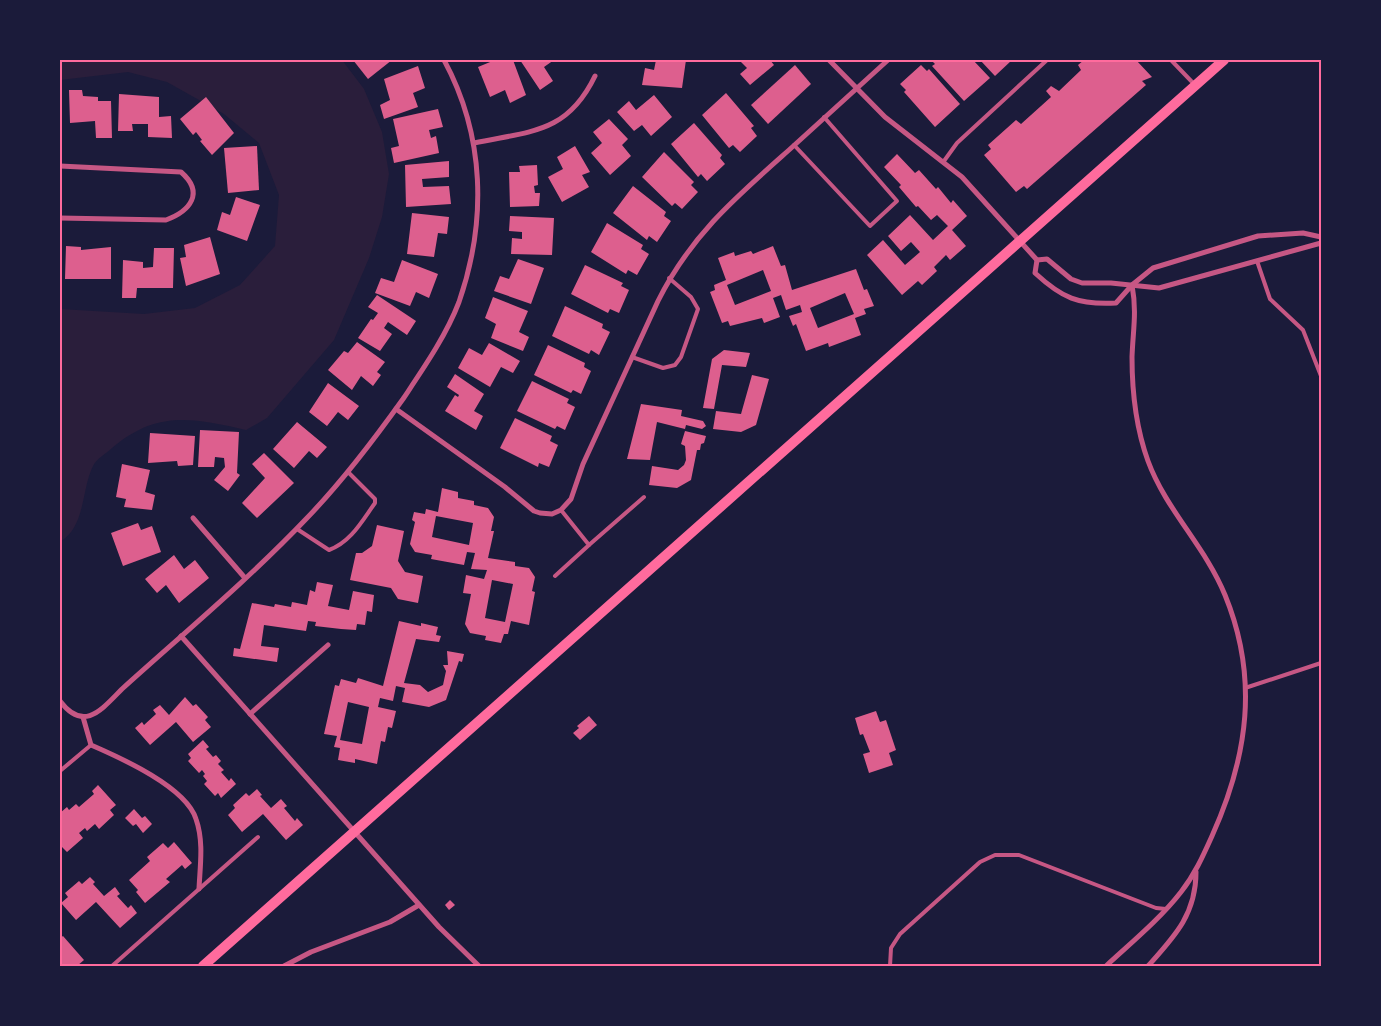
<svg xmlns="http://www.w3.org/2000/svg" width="1381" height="1026" font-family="Figtree,sans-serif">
<rect width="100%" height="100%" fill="#1b1b3a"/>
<path fill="#2a1e3b" d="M60 60H342L364 89 382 132 389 174 382 217 369 258 334 340 267 418 246 430C193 418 157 410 112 448 107 453 96 459 93 466 81 490 86 526 60 542V309L144 314 195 308 240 285 275 246 279 195 259 143 224 114 167 82 128 72 60 80Z"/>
<g fill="#dd5f8e" fill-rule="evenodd">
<path d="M353 60H392L368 79Z"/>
<path d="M495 60H513L526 95 510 103 505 90 490 97 478 67Z"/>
<path d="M520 60H554L544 67 553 81 540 90Z"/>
<path d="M656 60H686L682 88 642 85 645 68 654 70Z"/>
<path d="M739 60H770L774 65 750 85 740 74 747 68Z"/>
<path d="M931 60H973L990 78 964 101 932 66 935 64Z"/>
<path d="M980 60H1012L995 76Z"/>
<path d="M1084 60H1136L1152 77 1142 81 1146 85 1027 189 1024 186 1016 192 984 155 991 149 988 145 1016 120 1021 124 1051 97 1046 91 1051 86 1059 91 1081 70 1078 65Z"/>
<path d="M795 65 811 84 768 124 751 105Z"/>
<path d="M921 65 927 71 929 69 960 104 935 127 904 92 906 90 900 84Z"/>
<path d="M418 66 425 88 413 93 418 107 384 119 380 105 390 100 384 79Z"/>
<path d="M69 90H82L83 96 98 97V101H111L112 138H96L95 121 70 123Z"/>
<path d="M726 93 754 126 751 128 757 136 740 152 733 145 729 148 702 115Z"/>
<path d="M119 94 159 97V117L171 116 172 138 148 137V124H132L133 131H118Z"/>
<path d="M654 95 672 117 651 136 642 125 634 131 617 112 629 101 636 110Z"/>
<path d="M206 97 234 133 212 155 200 141 202 140 196 132 193 135 180 119Z"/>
<path d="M438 109 443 127 429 130 431 138 436 136 439 153 394 163 391 148 399 146 393 119Z"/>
<path d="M609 119 628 139 622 145 631 156 610 175 591 153 602 143 593 132Z"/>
<path d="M694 123 722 155 720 158 725 164 707 181 701 174 698 177 671 144Z"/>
<path d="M257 146 259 190 228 193 224 148Z"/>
<path d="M575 146 590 172 582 175 589 187 562 202 548 177 563 169 557 157Z"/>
<path d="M664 152 694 182 691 185 698 192 682 209 675 203 672 206 642 177Z"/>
<path d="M897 154 915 173 919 170 936 189 938 187 951 203 953 200 967 216 952 230 966 246 950 260 946 255 934 267 937 271 922 285 918 281 902 295 867 255 883 240 905 265 920 252 911 242 901 251 888 236 910 215 933 240 948 226 937 215 931 220 918 206 916 207 899 187 901 185 884 167Z"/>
<path d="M449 161V177L422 179 423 187 449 186 451 204 406 207 405 165Z"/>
<path d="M537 165 538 185 534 186 535 193H540L539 206 510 207 509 172H520L519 166Z"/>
<path d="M633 186 666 212 664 216 671 221 657 242 649 236 647 240 613 213Z"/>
<path d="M236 197 260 205 247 241 217 230 222 212 230 215Z"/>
<path d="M412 213 449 217 447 234 438 233 434 257 407 254Z"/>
<path d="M510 216 554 218 552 255 511 254 512 238 522 239V232L509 231Z"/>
<path d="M607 223 643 245 641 249 649 254 637 275 628 270 626 274 591 252Z"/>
<path d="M210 237 220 274 186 286 180 258 186 257 184 245Z"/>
<path d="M66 246 81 247V250L111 247V279H65Z"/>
<path d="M773 246 781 266 785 265 792 290 856 269 864 290 867 289 874 306 864 309 866 314 855 318 861 335 829 347 828 343 806 351 796 324 793 326 789 316 802 312 800 305 786 310 781 295 773 298 780 317 764 323 762 318 730 326 728 321 722 323 710 292 715 290 714 285 726 280 718 258 734 252 735 256 751 251 753 254ZM763 270 771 291 735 305 727 285ZM845 293 854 314 818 328 810 308Z"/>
<path d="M154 248H174L173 288H137L136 298H122L123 260 143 262V268L153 267Z"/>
<path d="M518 259 544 268 531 304 494 291 500 276 509 279Z"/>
<path d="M402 260 438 274 429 298 416 292 410 306 375 293 381 278 394 282Z"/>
<path d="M585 265 623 283 621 286 629 290 619 313 610 309 608 313 571 294Z"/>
<path d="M377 295 416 321 407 335 388 322 384 328 392 334 380 351 358 338 371 319 373 320 378 313 368 307Z"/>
<path d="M493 297 528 311 519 332 529 337 523 351 491 338 496 324 485 318Z"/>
<path d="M565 306 603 324 602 328 610 332 599 355 591 350 589 354 552 336Z"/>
<path d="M357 342 385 362 377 372 381 375 373 386 361 376 352 390 328 370 344 351 348 353Z"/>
<path d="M489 343 520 361 513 373 501 367 490 387 458 368 469 348 482 355Z"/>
<path d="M548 345 585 363 584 367 591 371 581 394 573 390 571 393 534 375Z"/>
<path d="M724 350 750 353 746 367 722 365 714 409 703 408 712 359Z"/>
<path d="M455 374 484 394 474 411 483 416 476 430 445 411 455 395 458 397 459 395 447 387Z"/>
<path d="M752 375 769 379 756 425 741 432 713 429 716 411 741 414Z"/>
<path d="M532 381 569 399 567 403 575 407 565 430 557 426 555 429 517 411Z"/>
<path d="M328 383 359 406 348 420 338 412 327 426 309 412Z"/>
<path d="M641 404 682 410 681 416 703 421 706 426 702 429 686 425 685 429 657 422 650 460 627 459Z"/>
<path d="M515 418 552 436 550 441 558 445 549 467 539 463 538 467 500 448Z"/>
<path d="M297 422 327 447 317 458 309 451 294 468 273 449Z"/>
<path d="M200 430 239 432 237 473 240 475 228 491 214 480 225 467 224 458 215 457 214 467H198Z"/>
<path d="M685 431 706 436 704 443 701 444 700 450H697L691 480 677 488 649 485 652 466 678 470 684 465 686 460 685 446 681 444Z"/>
<path d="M150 433 195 436 193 465 178 466 177 461 148 463Z"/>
<path d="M264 453 294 483 257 518 242 503 265 478 252 464Z"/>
<path d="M122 464 150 470 145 492 155 495 152 510 124 507 126 499 116 497Z"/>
<path d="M442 488 458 492V498L474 501V505L488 508 494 517 491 531H494L488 558 515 562V566L529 568 535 577 532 591 535 592 529 625 511 621 508 634H504L501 643 485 640 486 636 470 633 465 624 471 594 463 593 466 575 484 579 487 570 471 569 475 553 467 552 464 565 431 559 432 555 415 552 410 544 415 522 412 520 414 512 425 514 426 509 438 512ZM436 516 473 523 469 545 432 537ZM492 580 513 584 505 622 485 618Z"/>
<path d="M138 523 141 530 152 526 161 552 123 566 111 533Z"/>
<path d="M377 525 404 531 398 561 405 572 423 576 418 603 398 599 391 588 350 580 356 553H362L372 546Z"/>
<path d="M174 555 184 569 195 560 209 578 179 603 166 585 157 593 145 579Z"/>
<path d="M317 582 333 585 328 606 349 610 353 591 374 595 372 612 367 611 365 625 357 624 356 630 341 629 315 626 316 622 308 621 306 631 264 625 261 646 279 648 277 662 233 656 234 648 240 649 252 603 274 607 275 604 291 607 292 602 307 605 310 590 315 592Z"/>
<path d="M399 621 421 626V623L438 627 436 635 441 636 439 642 416 639 404 683 420 685 428 692 443 685 446 671 443 665H448L447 651 464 654 462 662 459 661 446 700 429 707 402 702 405 688 396 686 393 701 380 698 378 707 396 711 392 728 388 727 385 742 381 741 377 764 355 759V763L338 760 340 748 334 747 337 736 324 734 335 685 339 686 341 679 356 683 358 678 383 686ZM348 702 369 707 362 744 340 740Z"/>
<path d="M185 697 193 706 196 704 208 717 205 720 211 727 193 742 176 722 150 745 135 728 142 722 144 725 156 714 153 710 160 705 169 715Z"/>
<path d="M876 711 880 722 886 720 896 750 889 753 893 765 869 773 863 754 870 752 863 734 860 735 855 718Z"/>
<path d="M589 716 597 725 580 740 573 733 579 728 577 726Z"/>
<path d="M203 740 209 747 206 749 213 757 216 755 221 761 218 764 224 770 221 772 229 781 231 778 236 784 221 798 218 793 215 796 204 784 207 781 203 776 205 774 202 770 199 773 188 761 191 758 188 754Z"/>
<path d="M98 785 116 805 110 810 114 815 99 829 95 824 87 831 85 828 79 833 83 838 67 852 62 847 60 849V819L62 817 60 813 67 807 69 810 76 804 79 807 94 794 92 791Z"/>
<path d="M257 789 262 795 260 796 271 808 281 799 287 806 284 808 295 821 297 818 303 825 286 840 263 814 242 832 228 815 235 808 233 805 246 793 249 796Z"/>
<path d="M134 809 142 818 145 816 152 824 143 833 136 824 133 826 125 818Z"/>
<path d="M174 842 192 863 185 869 182 865 166 879 170 882 145 903 136 892 138 890 129 880 150 861 147 857 163 843 168 848Z"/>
<path d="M90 877 95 882 93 884 104 896 115 887 120 894 117 896 128 908 131 905 137 913 120 928 96 902 76 920 61 903 68 897 65 893 79 881 82 884Z"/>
<path d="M450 900 455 905 449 910 445 905Z"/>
<path d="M63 936 84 960 77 966H60V938Z"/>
</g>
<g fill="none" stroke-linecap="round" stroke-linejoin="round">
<g stroke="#c65784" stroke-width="4">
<path d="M1171 60 1194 84"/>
<path d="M794 145 870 226 897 201 824 117"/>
<path d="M944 161 957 143 1047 60"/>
<path d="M1257 261 1270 299 1303 330 1321 376"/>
<path d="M632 357 663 368 675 365 681 357 698 309 691 297 669 278"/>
<path d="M297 529 329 550C351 542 362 521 375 503V499L348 472"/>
<path d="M589 545 644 497"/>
<path d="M555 576 589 545 561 510"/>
<path d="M1245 688 1321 663"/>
<path d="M60 771 91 745"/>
<path d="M112 966 258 837"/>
<path d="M890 966 891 948 900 934 980 862 995 855H1019L1156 908 1166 909"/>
</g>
<g stroke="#c65784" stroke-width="5">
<path d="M829 60 885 117 962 177 1037 260"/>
<path d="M474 143C530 131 567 134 595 76"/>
<path d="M60 166 181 172C205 193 190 211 166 220L60 218"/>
<path d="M1037 260 1035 273C1062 298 1078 305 1116 303L1132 285 1153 268 1258 236 1303 233 1321 237"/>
<path d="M1037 260 1047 259 1071 279 1082 283H1111L1159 288 1321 243"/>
<path d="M396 409 505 487 534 511 540 513 552 514 561 510 571 499 583 464 658 301C691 235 736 197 789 150 822 120 855 90 888 60"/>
<path d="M193 518 245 578"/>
<path d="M181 636 439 927 479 966"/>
<path d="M60 701C84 733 102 709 122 689 184 633 249 579 306 519 342 482 373 441 403 399 423 369 446 336 459 302 487 221 485 136 444 60"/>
<path d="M250 714 328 645"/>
<path d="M83 717 91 745C121 758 186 787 196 819 204 842 200 866 199 889"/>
<path d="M284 966 311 952 390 922 419 905"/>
<path d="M1106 966C1132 942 1160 919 1181 892 1195 874 1203 856 1212 836 1248 756 1259 678 1225 595 1205 546 1166 510 1148 461 1136 428 1132 392 1132 357 1133 330 1137 312 1132 285"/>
<path d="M1148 966C1175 936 1196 914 1196 872"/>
</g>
<path stroke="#ff6b9d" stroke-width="10" d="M203 966 1224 60"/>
</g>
<rect width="1381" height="1026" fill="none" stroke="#1b1b3a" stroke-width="122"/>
<rect x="61" y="61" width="1259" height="904" fill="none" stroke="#ff6b9d" stroke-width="2"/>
</svg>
